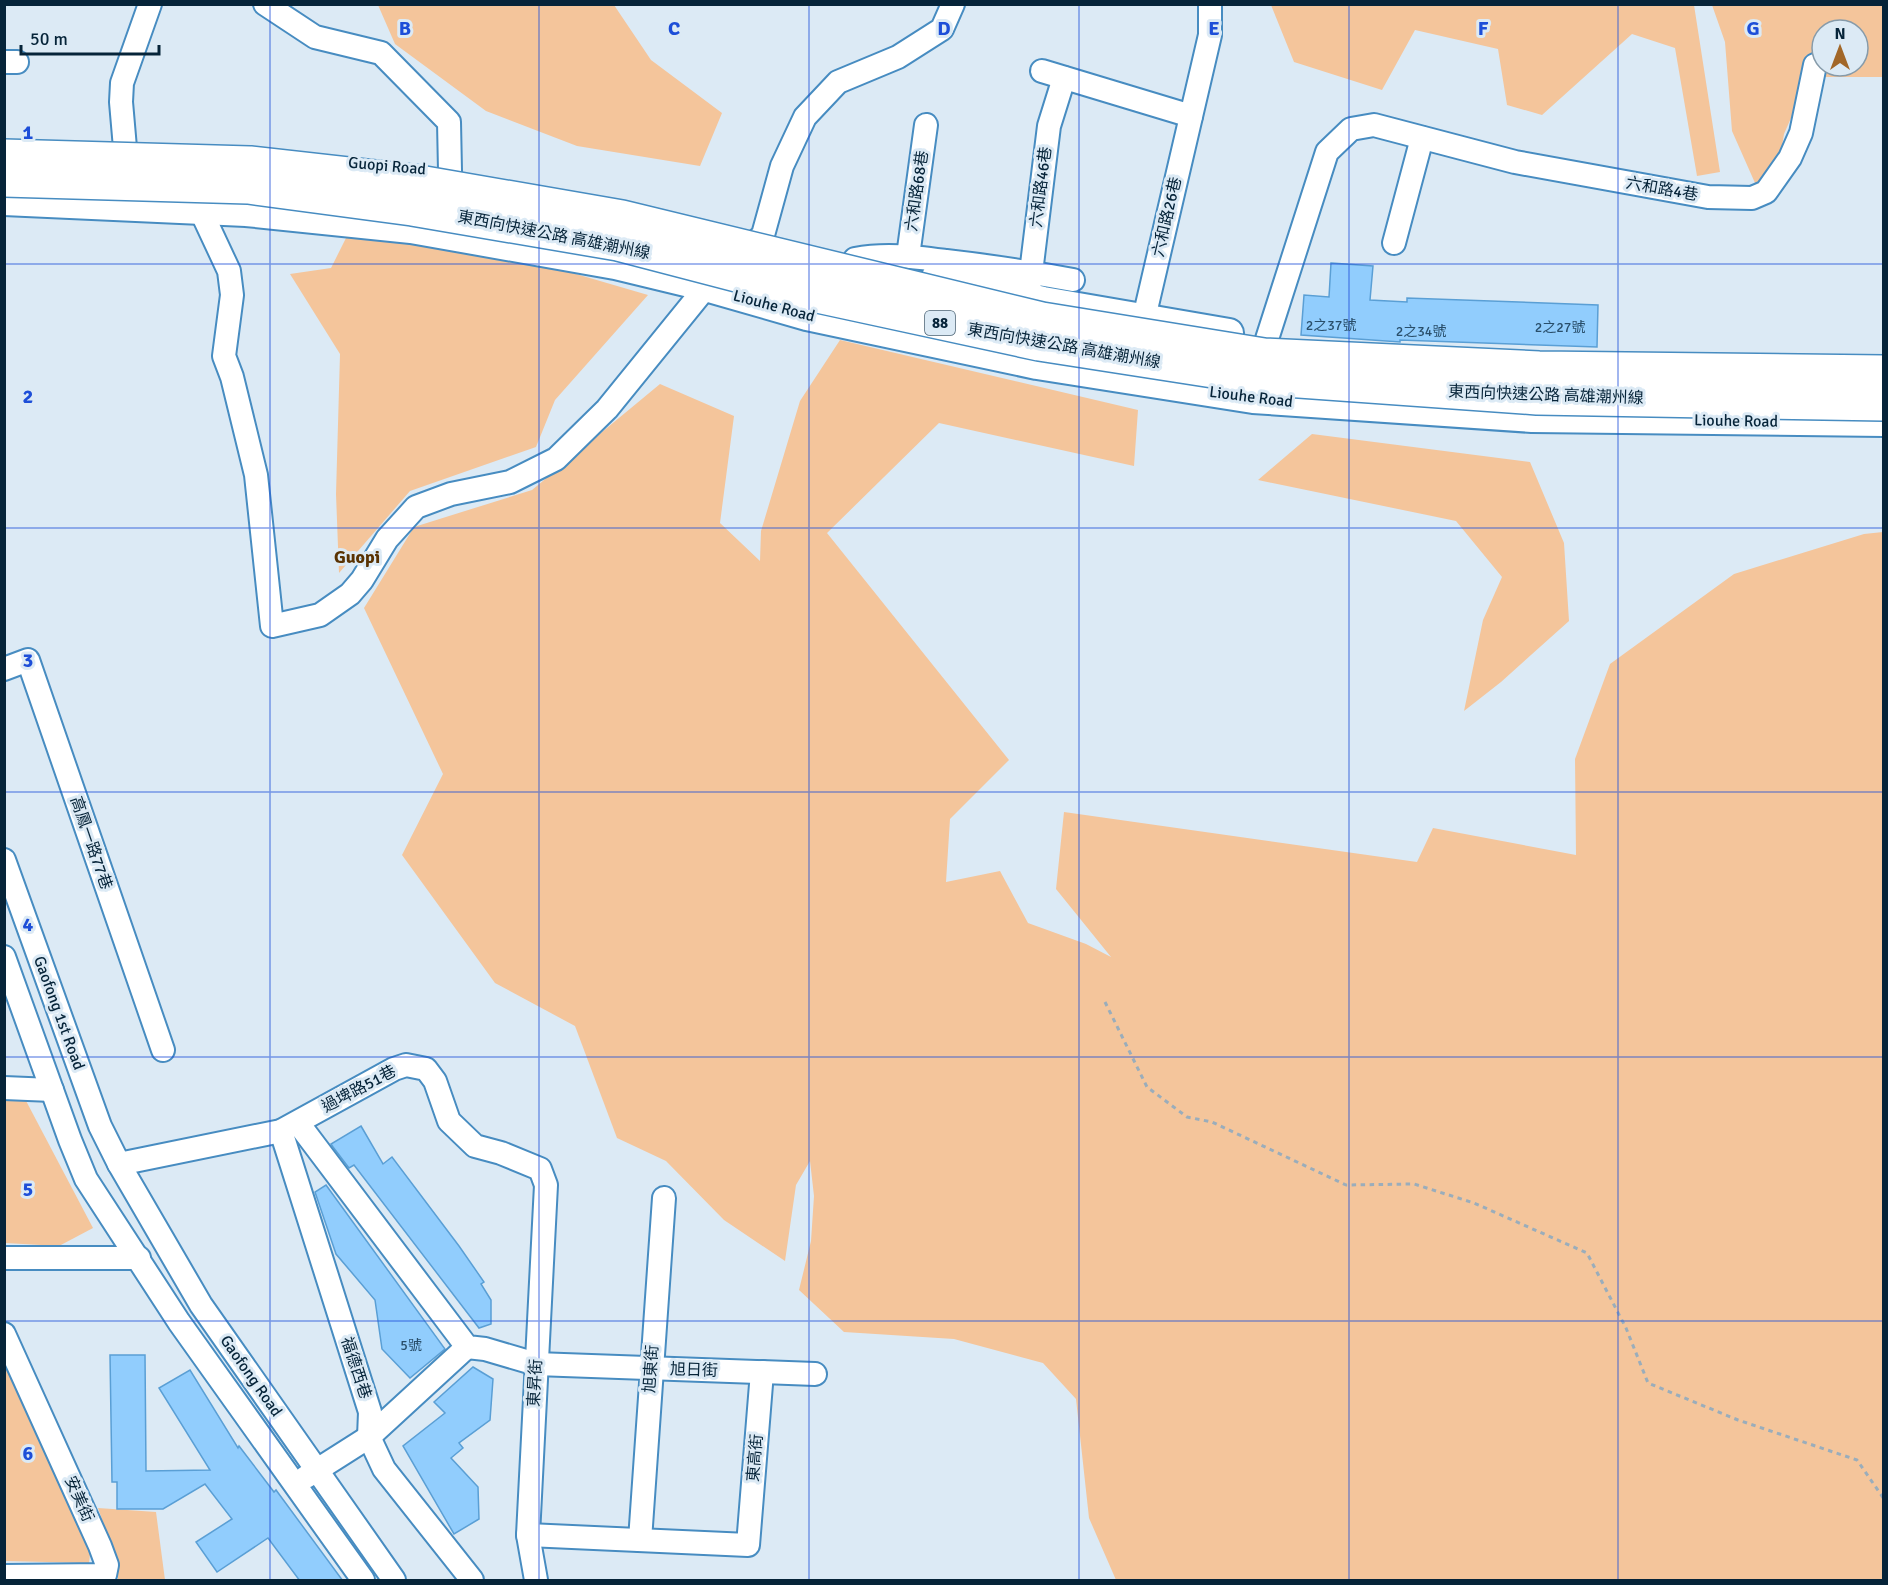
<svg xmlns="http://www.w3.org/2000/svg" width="1888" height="1585" font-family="Signika,'Noto Sans TC',sans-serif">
<rect width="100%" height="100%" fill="#dceaf5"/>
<g fill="#f4c59b" fill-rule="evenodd">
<path d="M378 5H614L651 60 722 113 700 166 577 146 486 111 395 44Z"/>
<path d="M1271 5H1694L1720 172 1697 176 1675 48 1632 34 1542 115 1507 105 1498 49 1415 30 1382 90 1294 62Z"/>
<path d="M1712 5H1883V77H1809L1784 134 1778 171 1759 192 1732 131 1725 42ZM1822 30H1858V66H1822Z"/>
<path d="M349 232 535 262 648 295 555 400 536 447 410 491 339 573 336 494 340 354 290 274 331 268Z"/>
<path d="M840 340 1138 410 1134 466 939 423 827 533 1009 760 950 819 946 882 1000 871 1028 923 1086 944 1111 957 1056 889 1064 812 1417 862 1433 828 1576 855 1575 759 1610 664 1734 574 1864 534 1883 532V1580H1116L1089 1518 1076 1399 1043 1363 954 1339 844 1332 799 1290 811 1241 814 1196 810 1161 796 1185 785 1261 724 1220 666 1161 617 1138 575 1026 495 983 402 855 443 774 364 608 414 527 532 490 660 384 734 416 720 523 760 561 761 531 800 401Z"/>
<path d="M1312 434 1530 462 1564 543 1569 621 1501 682 1464 711 1483 620 1502 577 1456 521 1258 480Z"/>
<path d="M4 1096 24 1097 93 1228 59 1246 5 1243Z"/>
<path d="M4 1364 91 1546 89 1563 5 1561Z"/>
<path d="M98 1508 156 1512 165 1580H118L117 1562Z"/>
</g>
<g fill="#91cdfd" stroke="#5a9fd5" stroke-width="1.5">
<path d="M1331 263 1373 266 1370 300 1407 302V298L1598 305 1597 347 1400 340V342L1301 335 1304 295 1329 297Z"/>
<path d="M361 1126 383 1164 392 1157 459 1246 484 1282 481 1284 491 1300V1324L479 1328 354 1165 349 1168 333 1147 331 1144Z"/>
<path d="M326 1185 445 1349 410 1378 382 1349 375 1300 336 1254 315 1192Z"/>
<path d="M110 1355H145L146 1471 210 1470 159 1388 190 1370 238 1448 239 1446 274 1492 276 1490 343 1581H300L268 1538 217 1572 196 1542 232 1519 205 1484 163 1509H117V1482H112Z"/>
<path d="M473 1367 493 1379 490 1420 459 1443 463 1448 451 1458 478 1487 479 1519 454 1534 403 1446 445 1413 434 1402Z"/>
</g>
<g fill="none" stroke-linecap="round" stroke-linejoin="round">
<defs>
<g id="minor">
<path d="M265 4 315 37 381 53 449 122 450 171"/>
<path d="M4 62H17"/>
<path d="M1042 71 1191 116"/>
<path d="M125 148 121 102 122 83 150 4"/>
<path d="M200 209 229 271 232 295 224 356 232 377 256 475 272 626 320 615 350 594 362 580 387 539 416 507 451 494 510 482 556 459 607 409 706 287 718 277"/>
<path d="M1394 243 1422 138"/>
<path d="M742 255 763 235 782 166 805 117 838 82 898 57 942 29 953 4"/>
<path d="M908 256 926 125"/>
<path d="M855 259C886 253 915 257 946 261 989 266 1031 272 1073 280"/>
<path d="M1028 297 1049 126 1064 78"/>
<path d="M1144 318 1210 35V4"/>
<path d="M1267 339 1327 152 1351 129 1374 125 1515 162 1708 197 1752 198 1766 192 1790 158 1801 133 1815 65"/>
<path d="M4 669 28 660 163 1050"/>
<path d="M4 860 100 1126 119 1164 201 1305 394 1580"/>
<path d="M4 957 70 1140 86 1179 179 1322 363 1580"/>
<path d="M4 1088 52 1090"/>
<path d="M298 1123 467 1347 485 1349 536 1364 815 1374"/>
<path d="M281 1131 370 1412 369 1437 384 1469 472 1580"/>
<path d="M119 1164 281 1131 394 1069 406 1065 426 1069 435 1081 449 1121 475 1146 501 1153 540 1169 546 1185 528 1535 536 1580"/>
<path d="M4 1258H139"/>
<path d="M4 1334 100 1546 107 1565 105 1575 4 1576"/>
<path d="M306 1477 369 1437 467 1347"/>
<path d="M528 1535 748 1545 762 1372"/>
<path d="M640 1540 664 1198"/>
</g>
<g id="major">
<path d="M4 201 246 212 411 229 615 265 706 287 807 316 1037 365 1253 399 1532 418 1884 422"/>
<path d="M936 277 1043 301 1229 333"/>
</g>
</defs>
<use href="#minor" stroke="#478cc1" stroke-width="26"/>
<use href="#major" stroke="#478cc1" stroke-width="32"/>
<path stroke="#9aadbb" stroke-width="3" stroke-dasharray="4.5 4.5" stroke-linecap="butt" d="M1105 1002 1147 1087 1187 1117 1212 1122 1346 1185 1414 1184 1474 1203 1587 1253 1626 1328 1648 1383 1738 1420 1857 1460 1884 1499"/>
<use href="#minor" stroke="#fff" stroke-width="22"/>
<use href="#major" stroke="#fff" stroke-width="28"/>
<defs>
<g id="highway-bridge">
<path d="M4 156 250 163 419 182 622 217 1042 319 1264 355 1539 368 1884 372"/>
<path d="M4 180 248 187 412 209 618 244 813 295 1039 344 1258 378 1537 398 1884 404"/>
</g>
</defs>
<use href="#highway-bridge" stroke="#478cc1" stroke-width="36" stroke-linecap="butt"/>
<use href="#highway-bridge" stroke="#fff" stroke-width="33"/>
</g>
<path fill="none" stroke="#1d4ed8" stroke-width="1.5" stroke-opacity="0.55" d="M270 4V1580M539 4V1580M809 4V1580M1079 4V1580M1349 4V1580M1618 4V1580M4 264H1884M4 528H1884M4 792H1884M4 1057H1884M4 1321H1884"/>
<g text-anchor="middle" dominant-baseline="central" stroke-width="6" stroke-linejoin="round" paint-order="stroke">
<g font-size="14" fill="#294e6a">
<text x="1331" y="325">2之37號</text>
<text x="1560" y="327">2之27號</text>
<text x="1421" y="331">2之34號</text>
<text x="411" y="1345">5號</text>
</g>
<rect fill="#dceaf5" stroke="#465f71" stroke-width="1.5" x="925" y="311" width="30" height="24" rx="4.5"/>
<g font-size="15" font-weight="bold" fill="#062439">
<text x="940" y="323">88</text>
</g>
<g font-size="16" fill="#062439" stroke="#dceaf5">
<text transform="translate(387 166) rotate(5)">Guopi Road</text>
<text transform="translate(1041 187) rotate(-83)">六和路46巷</text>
<text transform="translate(1662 189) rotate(10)">六和路4巷</text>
<text transform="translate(917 191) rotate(-82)">六和路68巷</text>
<text transform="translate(1167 217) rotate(-77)">六和路26巷</text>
<text transform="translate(554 235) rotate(11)">東西向快速公路 高雄潮州線</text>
<text transform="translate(774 306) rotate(15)">Liouhe Road</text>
<text transform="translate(1064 346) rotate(10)">東西向快速公路 高雄潮州線</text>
<text transform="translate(1546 395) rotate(2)">東西向快速公路 高雄潮州線</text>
<text transform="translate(1251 397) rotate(7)">Liouhe Road</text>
<text transform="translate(1736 421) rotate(1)">Liouhe Road</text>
<text transform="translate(91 843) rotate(71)">高鳳一路77巷</text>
<text transform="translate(59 1013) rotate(70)">Gaofong 1st Road</text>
<text transform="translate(359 1089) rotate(-28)">過埤路51巷</text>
<text transform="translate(356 1368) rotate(72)">福德西巷</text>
<text transform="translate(651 1369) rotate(-86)">旭東街</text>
<text transform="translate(694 1370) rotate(2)">旭日街</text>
<text transform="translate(251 1376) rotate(55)">Gaofong Road</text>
<text transform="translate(535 1383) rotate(-87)">東昇街</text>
<text transform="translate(755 1458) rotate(-85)">東高街</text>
<text transform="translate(79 1499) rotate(66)">安美街</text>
</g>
<g font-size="18" font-weight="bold" fill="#593202" stroke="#dceaf5">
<text x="357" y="557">Guopi</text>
</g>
</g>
<g font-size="20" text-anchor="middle" font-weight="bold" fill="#1d4ed8" stroke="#dceaf5" stroke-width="6" stroke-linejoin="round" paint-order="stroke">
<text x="405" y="35">B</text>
<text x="674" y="35">C</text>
<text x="944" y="35">D</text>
<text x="1214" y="35">E</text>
<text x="1483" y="35">F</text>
<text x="1753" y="35">G</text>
<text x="28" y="139">1</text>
<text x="28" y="403">2</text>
<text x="28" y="667">3</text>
<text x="28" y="931">4</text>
<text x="28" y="1196">5</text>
<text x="28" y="1460">6</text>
</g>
<rect width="1888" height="1585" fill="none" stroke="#062439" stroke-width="12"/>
<g transform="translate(1840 48)"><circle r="28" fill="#dceaf5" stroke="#869baa" stroke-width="1.5"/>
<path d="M0-4.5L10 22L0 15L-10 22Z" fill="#a26728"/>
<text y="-9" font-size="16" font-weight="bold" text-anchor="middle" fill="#062439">N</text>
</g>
<path d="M21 45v9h138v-9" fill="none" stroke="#062439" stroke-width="3"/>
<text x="30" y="45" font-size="18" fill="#062439" stroke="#dceaf5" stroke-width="4.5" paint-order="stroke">50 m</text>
</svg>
